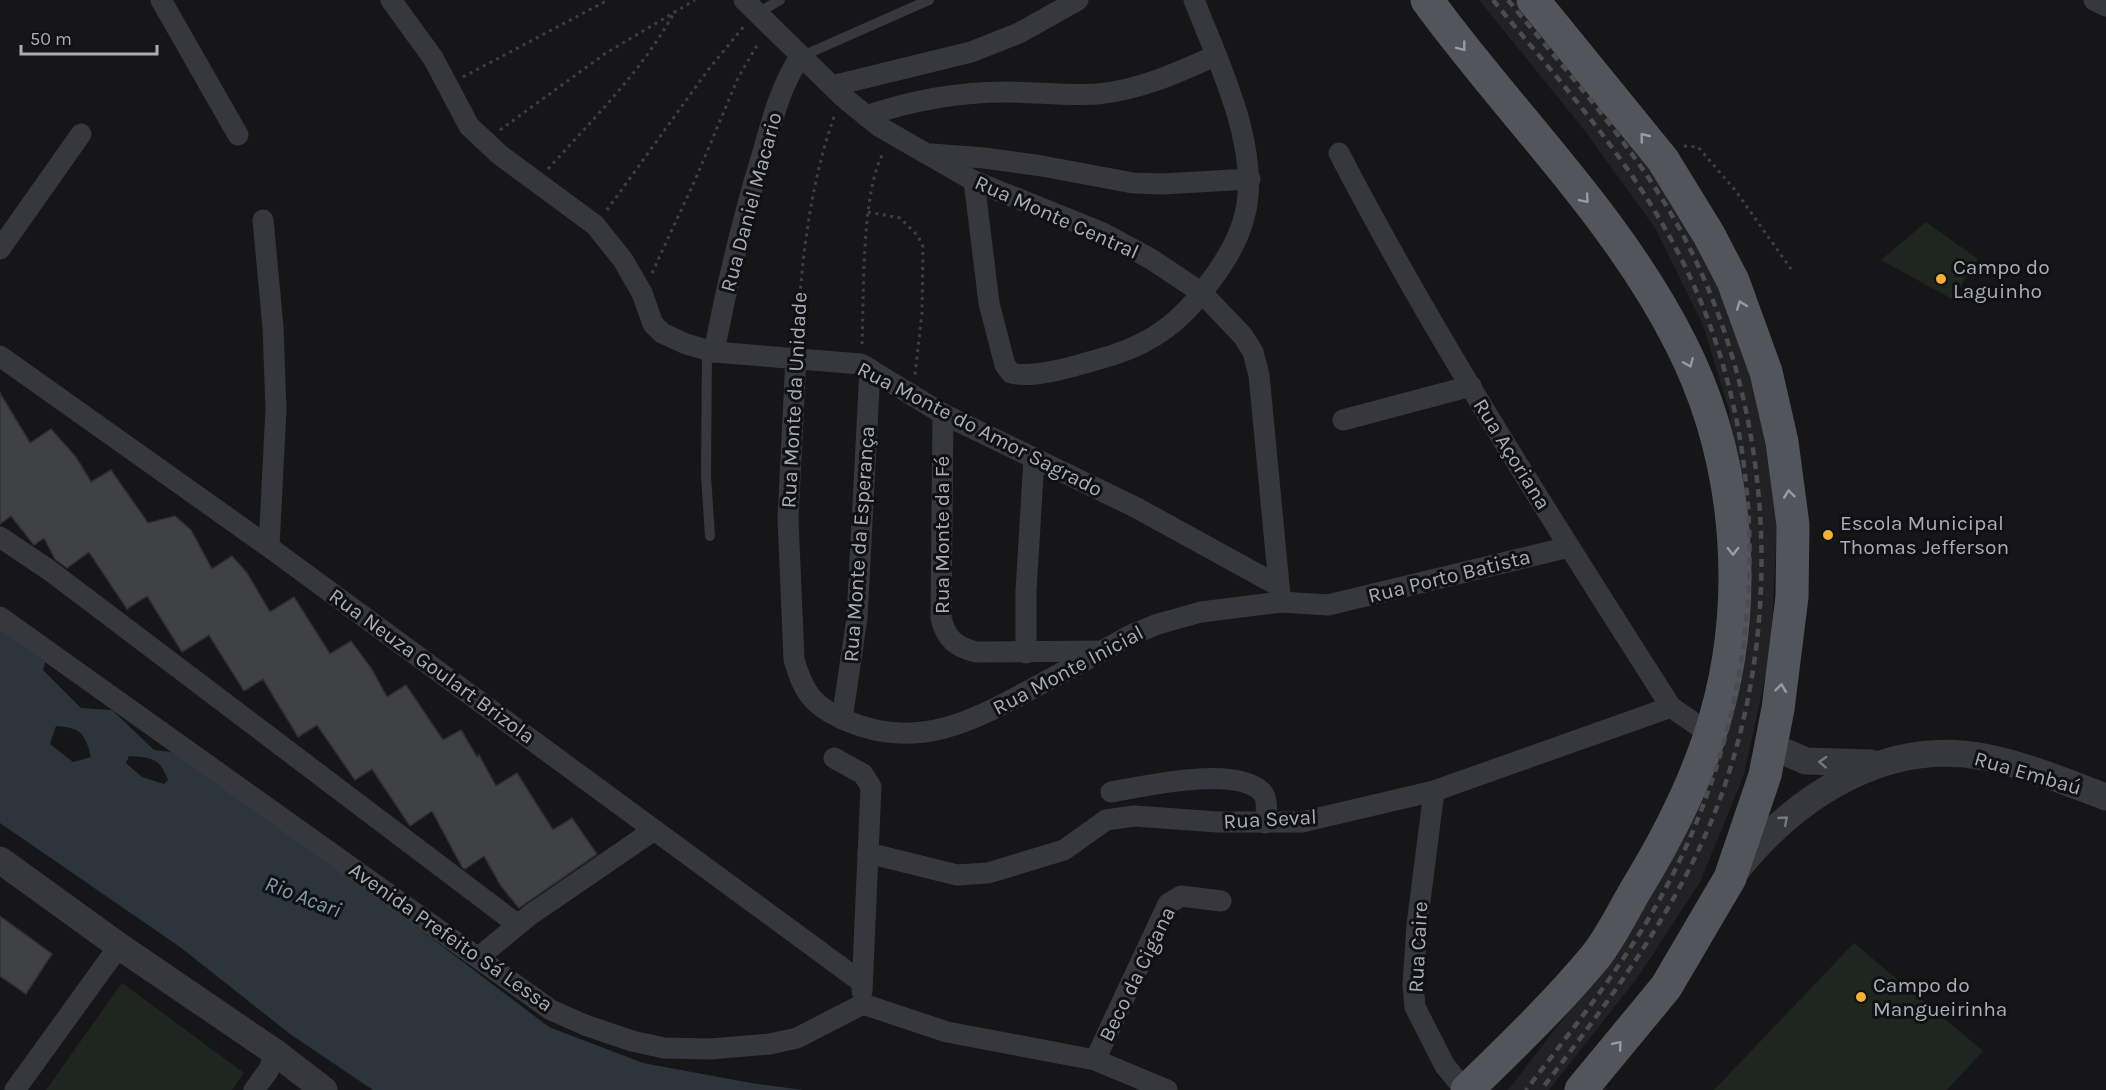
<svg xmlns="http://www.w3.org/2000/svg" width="2106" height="1090" font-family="Karla,sans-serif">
<rect width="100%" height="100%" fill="#161618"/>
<path fill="#222225" d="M1479 0H1515L1612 117 1683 214 1732 312 1758 398 1777 520 1771 650 1744 775 1700 882 1638 977 1549 1090H1508L1620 945 1661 877 1743 535 1729 410 1703 325 1655 228 1585 131Z"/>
<g fill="#1e261f">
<path d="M1926 222 1978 259 1952 299 1881 260Z"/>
<path d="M1854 943 1983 1051 1947 1090H1714Z"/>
<path d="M122 983 244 1073 232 1090H46Z"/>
</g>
<path fill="#2c353c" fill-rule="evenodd" d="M0 622 47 655 43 670 81 708 112 710 154 750 171 752 248 799 549 1027 643 1063 751 1083 803 1090H373L290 1034 180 947 0 823ZM56 726C81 728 85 733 91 757L73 762 50 744ZM129 756C152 758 159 757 168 780L164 784 142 777 126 763Z"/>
<g fill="#404145" stroke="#303034" stroke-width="1.5">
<path d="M0 393 30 443 51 429 76 457 91 482 111 470 148 523 175 516 191 530 212 569 232 556 247 573 270 612 294 597 330 654 351 641 371 668 387 697 406 685 443 740 461 730 477 757 479 755 496 786 517 773 553 830 572 818 597 854 519 908 501 886 484 856 465 869 462 867 432 811 410 826 372 769 355 780 317 725 298 737 263 679 244 691 209 635 182 652 147 596 127 609 89 552 67 568 55 559 44 538 34 545 11 516 0 524Z"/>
<path d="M0 916 52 954 26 994 0 976Z"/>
</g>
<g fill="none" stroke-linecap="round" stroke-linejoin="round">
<g stroke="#3d3f44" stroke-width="3" stroke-dasharray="3 4.5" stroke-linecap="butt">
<path d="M463 77 608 0"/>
<path d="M500 130 606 53 695 0"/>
<path d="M1684 146 1698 147 1735 190 1791 269"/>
<path d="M548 169C594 118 642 71 675 11"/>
<path d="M607 210 708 70 745 25"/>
<path d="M868 212 900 218 918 236 923 247 922 313 915 375"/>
<path d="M652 273 696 178 738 78 759 42"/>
<path d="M797 341C801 264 809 187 835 114"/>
<path d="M862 344C864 298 861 189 884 152"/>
</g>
<g stroke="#37383d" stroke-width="10">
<path d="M756 14 780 0"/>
<path d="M800 57 929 0"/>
<path d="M707 350 706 476 710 536"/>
</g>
<g stroke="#37383d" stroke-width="21">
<path d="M161 0 238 135"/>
<path d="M391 0 433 58 469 126 500 155 595 225 623 260 642 293 653 324 662 333 686 344 714 352 861 364 943 414 1135 507 1279 586"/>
<path d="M744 0 842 96 880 127 974 181 1103 233 1151 259 1202 293 1243 336 1253 352 1259 375 1280 596"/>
<path d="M2094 0 2106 6"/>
<path d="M832 86 971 52 1019 33 1078 0"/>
<path d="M866 116C910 101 958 92 1006 92 1036 92 1067 96 1098 94 1140 90 1177 73 1215 56"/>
<path d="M1339 153C1438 344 1556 526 1671 707L1710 734"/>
<path d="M932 154 984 158 1042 166 1133 183 1162 184 1250 179"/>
<path d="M974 181 989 303 1005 365 1011 373C1036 380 1088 362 1113 355 1154 342 1182 320 1207 286 1223 265 1239 241 1245 214 1261 147 1218 62 1194 0"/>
<path d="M263 220 273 327 276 409 269 547"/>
<path d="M0 249 81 134"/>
<path d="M714 352C727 285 742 220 762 155 772 121 780 87 800 57"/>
<path d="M0 356 269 547 860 981"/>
<path d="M796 358 788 519 794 659C803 693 814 707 847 721 920 752 976 719 1039 685 1070 668 1101 652 1131 635L1158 624 1201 612 1281 602 1328 605 1569 547"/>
<path d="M943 414 941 618C946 639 956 647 976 652L1099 651"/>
<path d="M1343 420 1471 386"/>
<path d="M0 537 49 570 518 925"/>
<path d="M0 617 551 1010 585 1025 632 1041 664 1048 710 1049 770 1044 797 1038 863 1004 947 1032 1095 1060 1167 1090"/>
<path d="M1026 653V592L1034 458"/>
<path d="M842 719 857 618 870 369"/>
<path d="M834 758 863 774 871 787 862 991"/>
<path d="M1434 791 1417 925 1413 985 1415 1007 1445 1066 1465 1090"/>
<path d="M1111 792C1145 786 1235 765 1262 792 1269 800 1266 814 1265 823"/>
<path d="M868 853 957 875 988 873 1064 850 1106 820 1134 816 1218 822H1302L1434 791 1671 707"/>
<path d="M479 957 530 915 654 830"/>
<path d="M1095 1060 1168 904 1181 896 1221 901"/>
<path d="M15 1090 119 946"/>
<path d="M254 1090 268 1071 276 1053"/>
</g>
<g stroke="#37383d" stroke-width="27">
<path d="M1771 746 1806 761 1871 763"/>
<path d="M0 860 119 946 276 1053 324 1090"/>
<path d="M1736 871C1796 796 1885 738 1984 757 2026 765 2066 782 2106 797"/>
</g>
<g stroke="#53555c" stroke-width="33">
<path d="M1427 0C1510 114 1616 215 1680 342 1741 461 1752 610 1709 738 1692 789 1666 840 1638 886 1624 909 1612 936 1595 957 1556 1004 1511 1047 1467 1090"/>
<path d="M1533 0 1663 160 1709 235 1733 281 1766 372 1782 442 1793 525 1792 597 1778 709 1765 775 1730 878 1666 987 1581 1090"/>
</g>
<g stroke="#4a4c52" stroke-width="4.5" stroke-dasharray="8 6" stroke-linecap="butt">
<path d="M1493 0C1556 77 1624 152 1672 241 1779 438 1772 680 1671 878 1632 955 1578 1022 1526 1090"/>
<path d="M1508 0C1570 76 1637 149 1683 235 1773 406 1786 618 1720 799 1680 907 1610 1000 1541 1090"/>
</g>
</g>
<defs><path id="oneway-chevron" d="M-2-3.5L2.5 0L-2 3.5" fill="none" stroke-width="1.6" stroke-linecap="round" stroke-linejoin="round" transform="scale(1.5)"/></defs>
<g stroke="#979ba6">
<use href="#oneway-chevron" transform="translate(1462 47) rotate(52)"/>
<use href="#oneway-chevron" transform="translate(1644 137) rotate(-129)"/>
<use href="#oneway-chevron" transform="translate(1585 199) rotate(50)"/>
<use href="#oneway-chevron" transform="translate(1741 305) rotate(-110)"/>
<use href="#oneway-chevron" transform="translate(1689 363) rotate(67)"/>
<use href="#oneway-chevron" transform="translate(1789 494) rotate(-97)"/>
<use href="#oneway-chevron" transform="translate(1733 551) rotate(89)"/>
<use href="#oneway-chevron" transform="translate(1781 688) rotate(-83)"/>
<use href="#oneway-chevron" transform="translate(1618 1045) rotate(-50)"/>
</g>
<g stroke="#757881">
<use href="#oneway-chevron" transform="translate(1823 762) rotate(-177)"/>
<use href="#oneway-chevron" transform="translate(1784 820) rotate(-41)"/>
</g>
<g fill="#f2b134" stroke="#111113" stroke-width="2">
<circle cx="1941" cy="279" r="6"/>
<circle cx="1828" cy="535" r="6"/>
<circle cx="1861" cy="997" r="6"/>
</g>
<g text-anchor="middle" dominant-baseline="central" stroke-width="6" stroke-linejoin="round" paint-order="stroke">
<g font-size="21" fill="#a8adb8" stroke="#111113">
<text transform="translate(751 202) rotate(-75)">Rua Daniel Macario</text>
<text transform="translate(1057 217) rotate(24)">Rua Monte Central</text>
<text transform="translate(794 400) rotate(-87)">Rua Monte da Unidade</text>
<text transform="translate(980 429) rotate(27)">Rua Monte do Amor Sagrado</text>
<text transform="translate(1512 454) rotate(58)">Rua Açoriana</text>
<text transform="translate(942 535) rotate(-90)">Rua Monte da Fé</text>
<text transform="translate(859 544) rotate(-86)">Rua Monte da Esperança</text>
<text transform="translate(1449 576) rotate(-14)">Rua Porto Batista</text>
<text transform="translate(432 666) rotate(36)">Rua Neuza Goulart Brizola</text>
<text transform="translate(1068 670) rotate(-28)">Rua Monte Inicial</text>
<text transform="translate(2028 773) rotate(16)">Rua Embaú</text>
<text transform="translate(1270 819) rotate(-3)">Rua Seval</text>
<text transform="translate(451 937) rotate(35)">Avenida Prefeito Sá Lessa</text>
<text transform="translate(1418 947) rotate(-87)">Rua Caire</text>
<text transform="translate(1137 974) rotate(-64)">Beco da Cigana</text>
</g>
<g font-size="21" fill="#a8adb8" stroke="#111113" text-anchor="start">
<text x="1953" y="267">Campo do<tspan x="1953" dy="24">Laguinho</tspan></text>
<text x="1840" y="523">Escola Municipal<tspan x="1840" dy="24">Thomas Jefferson</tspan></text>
<text x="1873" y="985">Campo do<tspan x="1873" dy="24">Mangueirinha</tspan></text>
</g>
<g font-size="22" font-style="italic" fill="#7f9bb3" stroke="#111113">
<text transform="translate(303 897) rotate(21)">Rio Acari</text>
</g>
</g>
<path d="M21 45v9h136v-9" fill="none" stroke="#a8adb8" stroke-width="3"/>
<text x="30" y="45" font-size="18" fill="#a8adb8" stroke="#111113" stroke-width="4.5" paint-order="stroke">50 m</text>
</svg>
